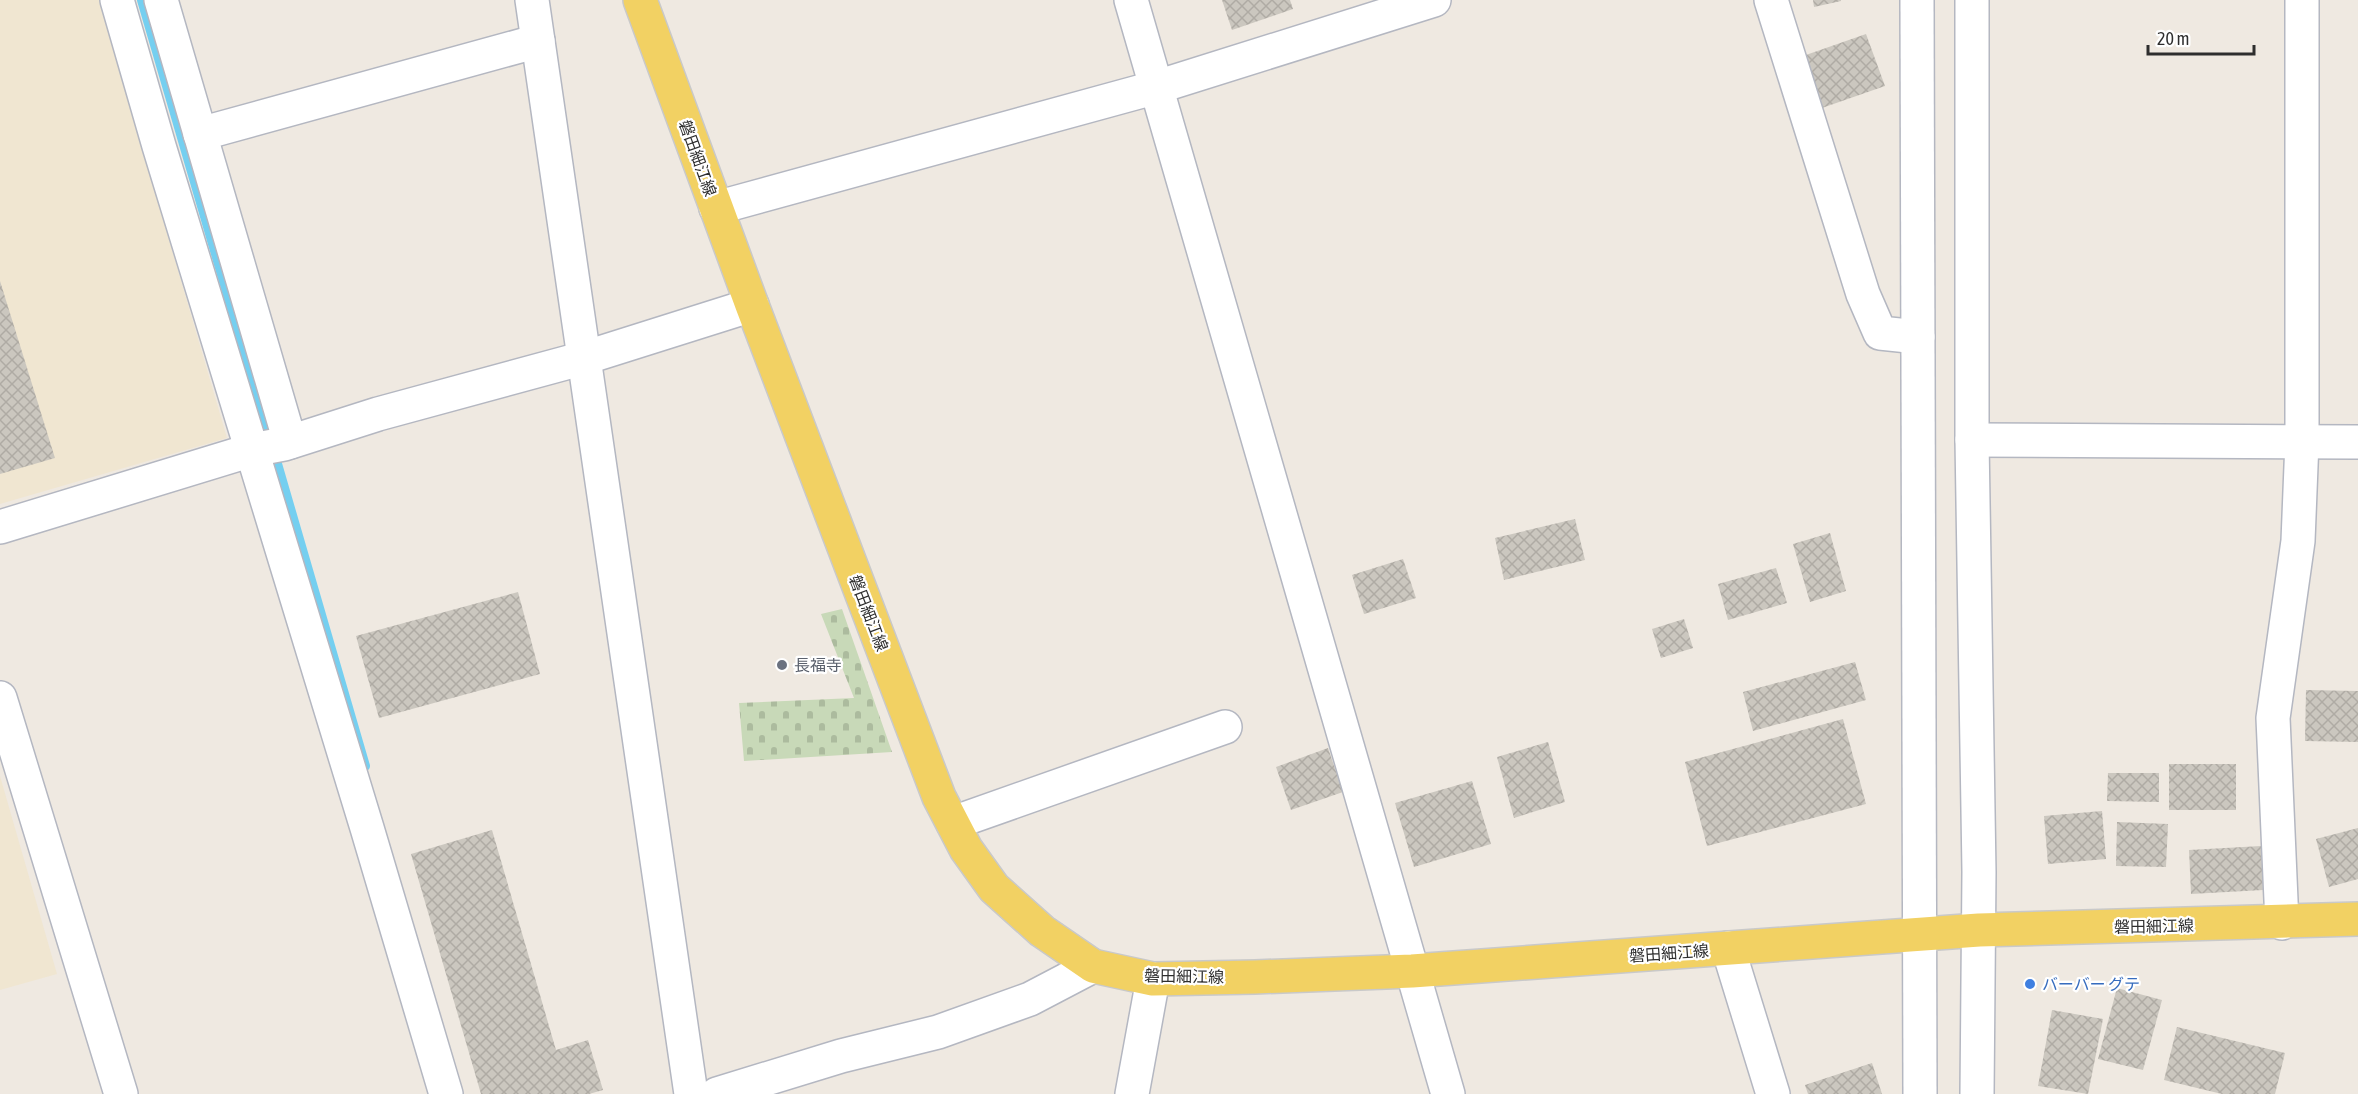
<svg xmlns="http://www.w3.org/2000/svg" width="2358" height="1094" font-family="'Asap Condensed','Noto Sans JP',sans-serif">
<defs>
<pattern id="cemetery-stones" width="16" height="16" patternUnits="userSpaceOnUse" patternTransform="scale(1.5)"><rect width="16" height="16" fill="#c8d9b8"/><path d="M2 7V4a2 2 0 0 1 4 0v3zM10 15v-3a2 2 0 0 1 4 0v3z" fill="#acbb9e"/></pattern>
<pattern id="building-cross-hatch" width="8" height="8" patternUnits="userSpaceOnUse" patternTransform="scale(1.5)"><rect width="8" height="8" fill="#cbc7bf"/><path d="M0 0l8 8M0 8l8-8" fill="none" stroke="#afaba4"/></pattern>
</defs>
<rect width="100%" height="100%" fill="#efe9e1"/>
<g fill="#f0e6d1">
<path d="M0 0H99L227 438 0 504Z"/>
<path d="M0 776 57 974 0 990Z"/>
</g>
<path fill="url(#cemetery-stones)" d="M842 609 892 752 744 761 739 703 854 698 821 614Z"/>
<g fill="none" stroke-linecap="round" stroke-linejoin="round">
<path stroke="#75cff0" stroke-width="10" d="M142 0 365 766"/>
</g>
<g fill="url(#building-cross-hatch)">
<path d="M1222 0H1290L1293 9 1232 30Z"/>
<path d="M1813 0H1841V1L1814 7Z"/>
<path d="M1866 34 1885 86 1822 108 1803 56Z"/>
<path d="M0 281 55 458 0 474Z"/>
<path d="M1575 519 1585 560 1504 580 1495 538Z"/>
<path d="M1830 533 1846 591 1810 602 1793 544Z"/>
<path d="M1403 559 1416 598 1364 614 1352 575Z"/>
<path d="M1776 568 1787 603 1728 620 1718 584Z"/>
<path d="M518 592 540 674 379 718 356 636Z"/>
<path d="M1684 619 1693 648 1661 658 1652 629Z"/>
<path d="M1855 662 1866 700 1753 731 1743 692Z"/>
<path d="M2306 690 2358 691V742L2305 741Z"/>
<path d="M1843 719 1866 804 1707 846 1685 762Z"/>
<path d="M1548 742 1565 802 1514 818 1497 757Z"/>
<path d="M1328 748 1343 792 1291 810 1276 767Z"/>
<rect x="2169" y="764" width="67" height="46"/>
<path d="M2108 773H2159V802L2107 801Z"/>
<path d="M1472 781 1491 844 1414 867 1395 803Z"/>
<path d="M2102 811 2106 859 2048 864 2044 816Z"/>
<path d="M2117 822 2168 824 2166 867 2116 866Z"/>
<path d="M2358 828V879L2329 887 2316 839Z"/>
<path d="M492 830 556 1050 588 1040 603 1090 589 1094H481L411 854Z"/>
<path d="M2261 846 2263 890 2191 894 2189 850Z"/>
<path d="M2117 988 2162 1000 2143 1070 2098 1059Z"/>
<path d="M2052 1010 2103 1019 2088 1094 2038 1086Z"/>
<path d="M2177 1027 2285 1053 2275 1094H2222L2164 1080Z"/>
<path d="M1872 1063 1882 1094H1808L1805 1085Z"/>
</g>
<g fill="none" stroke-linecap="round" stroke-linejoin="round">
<defs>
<g id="minor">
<path d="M117 0 159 146 367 828 446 1094"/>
<path d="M161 0 290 442"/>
<path d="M532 0 691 1094"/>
<path d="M1131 0 1448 1094"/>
<path d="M1771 0 1863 294 1880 333 1918 337"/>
<path d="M1917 0 1920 1094"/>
<path d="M1972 0V440L1979 872 1977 1094"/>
<path d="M200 134 538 41"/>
<path d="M716 208 1157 87 1434 0"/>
<path d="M1972 440 2358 442"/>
<path d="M0 527 252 450 284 444 378 414 584 358 752 305"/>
<path d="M0 698 121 1094"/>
<path d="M953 823 1225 727"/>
<path d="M2282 923 2273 718 2298 541 2302 441V0"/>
<path d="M1728 948 1773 1094"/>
<path d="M717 1094 841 1056 938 1032 1030 999 1093 966"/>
<path d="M1132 1094 1153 979"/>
</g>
<path id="major" d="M640 0 752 305 939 797 966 849 994 888 1042 931 1093 966 1153 979 1255 977 1412 971 1979 930 2358 919"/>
</defs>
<use href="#minor" stroke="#b4b7c1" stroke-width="36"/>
<use href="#major" stroke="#c9c9c9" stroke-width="36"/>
<use href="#minor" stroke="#fff" stroke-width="33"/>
<use href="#major" stroke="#f2d163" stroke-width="33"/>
</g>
<circle fill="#6b7280" stroke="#fff" stroke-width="2" cx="782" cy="665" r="6"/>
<circle fill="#3f7fe0" stroke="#fff" stroke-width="2" cx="2030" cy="984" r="6"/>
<g text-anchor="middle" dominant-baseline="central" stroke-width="4.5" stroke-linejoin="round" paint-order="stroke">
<g font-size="16" fill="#2e2e2e" stroke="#fff">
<text transform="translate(698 158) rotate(70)">磐田細江線</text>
<text transform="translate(869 613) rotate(69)">磐田細江線</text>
<text transform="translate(2154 926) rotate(-1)">磐田細江線</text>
<text transform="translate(1669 953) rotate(-4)">磐田細江線</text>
<text transform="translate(1184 976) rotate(1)">磐田細江線</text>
</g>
<g font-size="16" fill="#5b616d" stroke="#fff" text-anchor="start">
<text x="794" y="665">長福寺</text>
</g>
<g font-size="16" fill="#366cbe" stroke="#fff" text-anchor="start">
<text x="2042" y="984">バーバー グテ</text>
</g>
</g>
<path d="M2148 45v9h106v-9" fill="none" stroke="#2e2e2e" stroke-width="3"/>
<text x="2157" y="45" font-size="18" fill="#2e2e2e" stroke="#ffffff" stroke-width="4.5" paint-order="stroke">20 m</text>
</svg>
